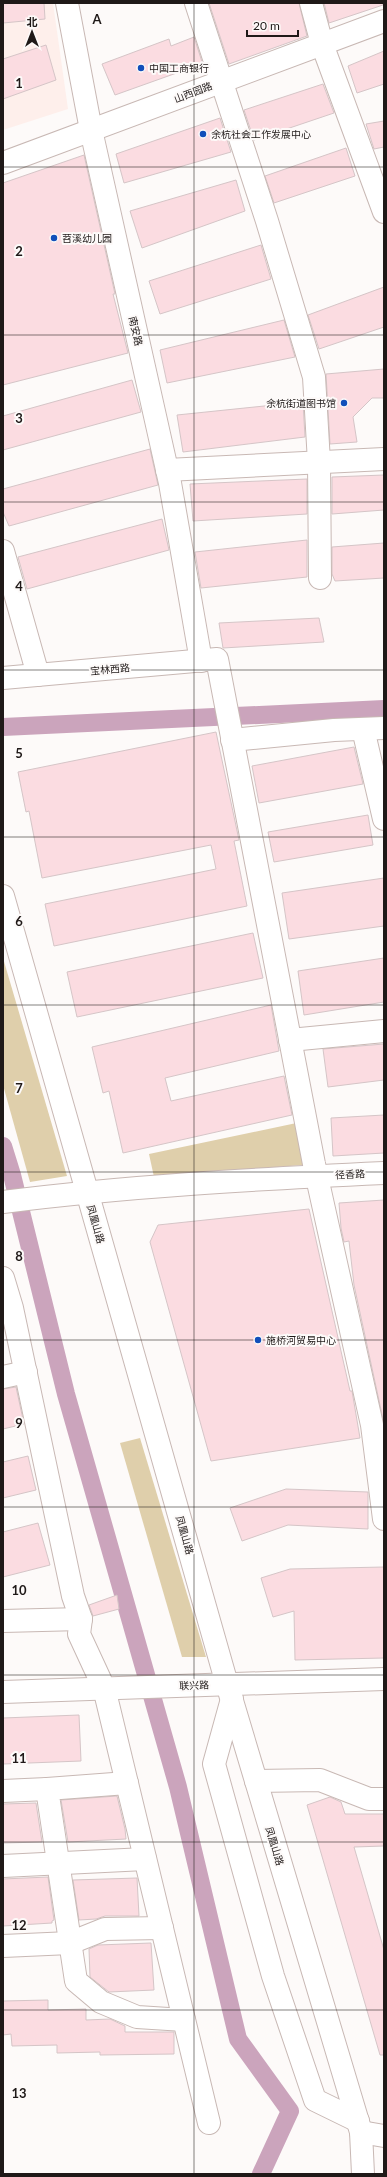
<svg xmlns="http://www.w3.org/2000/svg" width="387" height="2177" font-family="Lato,'Noto Sans SC',sans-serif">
<rect width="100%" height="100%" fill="#fdfaf9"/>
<path fill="#feefeb" d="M3 3H53L68 109 3 130Z"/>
<g fill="#dfcfab">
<path d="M3 958 67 1176 30 1182 3 1085Z"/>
<path d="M306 1121 314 1164 154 1177 149 1154Z"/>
<path d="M140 1438 206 1657H182L120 1443Z"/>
</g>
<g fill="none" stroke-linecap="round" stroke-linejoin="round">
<g stroke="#cba4bc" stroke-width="18">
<path d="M3 727 384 709"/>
<path d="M3 1146 12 1175 66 1394 178 1787 238 2039 290 2111 261 2174"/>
</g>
</g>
<g fill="#fbdce1" stroke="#d5c5c7">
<path d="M3 3H44L45 19 3 23Z"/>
<path d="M209 3H299L307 36 229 64Z"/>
<path d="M324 3H383V5L329 23Z"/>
<path d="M194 37 204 68 186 74 185 70 115 95 102 64 169 39 171 46Z"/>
<path d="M46 45 56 80 3 99V59Z"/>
<path d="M384 51V84L357 93 348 66Z"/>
<path d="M323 84 334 113 254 140 244 110Z"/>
<path d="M220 118 231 152 124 183 116 154Z"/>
<path d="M384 121V147L374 149 366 124Z"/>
<path d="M346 148 355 176 274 203 265 176Z"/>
<path d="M84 155 115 294H113L128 353 3 385V183Z"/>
<path d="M236 180 245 211 142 248 130 211Z"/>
<path d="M261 245 271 279 160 314 149 281Z"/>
<path d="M384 287V327L319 349 308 315Z"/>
<path d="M284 320 295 357 167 383 160 350Z"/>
<path d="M384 369V398H372L353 417 357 442 330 444 326 374Z"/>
<path d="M132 380 141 412 3 450V416Z"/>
<path d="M303 402 305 437 183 452 177 415Z"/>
<path d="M150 449 158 485 9 526 3 512V489Z"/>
<path d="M384 475V510L332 514V477Z"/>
<path d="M307 479V514L193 521 190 484Z"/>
<path d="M162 519 169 550 27 589 18 557Z"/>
<path d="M307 540V577L201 588 195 552Z"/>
<path d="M384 543V578L335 581 332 574V547Z"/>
<path d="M319 618 324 642 223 648 219 623Z"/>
<path d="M216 732 239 840 234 841 247 906 54 946 45 904 216 869 211 845 42 878 29 811 26 812 18 772Z"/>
<path d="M354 747 363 784 259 803 252 766Z"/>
<path d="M368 815 373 845 274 862 268 832Z"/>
<path d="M384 878V926L289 939 282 893Z"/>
<path d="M253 933 263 978 77 1017 67 972Z"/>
<path d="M384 958V1002L304 1015 298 971Z"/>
<path d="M271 1005 279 1051 165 1078 171 1101 284 1076 292 1115 123 1153 109 1091 103 1093 92 1047Z"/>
<path d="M384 1044V1080L328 1087 323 1049Z"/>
<path d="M384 1115V1153L333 1156 331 1118Z"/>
<path d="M384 1200V1418L383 1419 354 1285 349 1241 344 1242 341 1228 339 1203Z"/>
<path d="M309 1209 350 1391H352L360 1438 211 1461 150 1242 158 1225Z"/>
<path d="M16 1387 24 1424 3 1429V1389Z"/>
<path d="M28 1456 36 1490 3 1498V1462Z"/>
<path d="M286 1489 368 1492V1529L288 1525 242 1541 230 1508Z"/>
<path d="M38 1523 50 1565 3 1577V1532Z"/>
<path d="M384 1567V1658L295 1660 294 1611 273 1617 261 1578 290 1569Z"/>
<path d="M117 1595 119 1609 93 1616 89 1605Z"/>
<path d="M79 1715 81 1761 3 1764V1718Z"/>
<path d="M117 1796 125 1829 126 1839 68 1842 61 1800Z"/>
<path d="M330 1797 341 1802 345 1814H384V1846L354 1847 384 1950V2055H380L307 1805Z"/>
<path d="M36 1803 42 1842 3 1843V1804Z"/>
<path d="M48 1877 54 1920 52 1921V1923L3 1926V1879Z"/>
<path d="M137 1878 139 1916H105L96 1919 79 1920 73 1880Z"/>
<path d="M151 1943 154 1990 109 1992 90 1977 89 1949 98 1945Z"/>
<path d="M48 2000V2010L86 2009V2020L110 2019 125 2026V2032H174V2054L100 2055V2052L57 2053V2045L12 2046 11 2034 3 2035V2001Z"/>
</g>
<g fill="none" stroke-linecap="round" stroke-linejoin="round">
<defs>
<g id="minor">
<path d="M67 3 91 130 170 483 201 661"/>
<path d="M196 3 267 221 314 377 319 462 320 578"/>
<path d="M311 3 322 44 384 212"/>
<path d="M3 163 384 21"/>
<path d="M167 470 384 459"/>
<path d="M3 551 38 675"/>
<path d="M3 678 217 659 314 1164 372 1425 384 1519"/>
<path d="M363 729 384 819"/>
<path d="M232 740 334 730 384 728"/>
<path d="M3 896 227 1684 361 2132 363 2174"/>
<path d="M290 1040 384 1031"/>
<path d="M3 1202C129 1186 257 1179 384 1173"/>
<path d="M3 1278 12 1308 73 1596 81 1619 79 1634 104 1688 209 2123"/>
<path d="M3 1377 26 1372"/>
<path d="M3 1621 81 1619"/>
<path d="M3 1692 384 1679"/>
<path d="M232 1699 214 1764 273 1976 315 2100 358 2121"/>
<path d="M256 1781 320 1780 369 1799H384"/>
<path d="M127 1783 47 1789 76 1981 101 2002 137 2017 184 2020"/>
<path d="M3 1791 47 1789"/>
<path d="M3 1866 145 1859"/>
<path d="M3 1946 70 1943 105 1929 162 1928"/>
<path d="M361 2132 384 2136"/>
</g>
</defs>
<use href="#minor" stroke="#c8b8b4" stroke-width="24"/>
<use href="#minor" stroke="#fff" stroke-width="22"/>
</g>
<path fill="none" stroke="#1f1918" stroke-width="1" stroke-opacity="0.55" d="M194 3V2174M3 167H384M3 335H384M3 502H384M3 670H384M3 837H384M3 1005H384M3 1172H384M3 1340H384M3 1507H384M3 1675H384M3 1842H384M3 2010H384"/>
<g fill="#114fba" stroke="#fdfaf9" stroke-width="1.5">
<circle cx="141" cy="68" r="4"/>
<circle cx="203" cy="134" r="4"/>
<circle cx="54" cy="238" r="4"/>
<circle cx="344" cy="403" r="4"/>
<circle cx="258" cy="1340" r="4"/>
</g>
<g text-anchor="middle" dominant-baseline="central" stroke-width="4" stroke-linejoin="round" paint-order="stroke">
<g font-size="10" fill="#1f1918" stroke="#fdfaf9" text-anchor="start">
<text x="149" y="68">中国工商银行</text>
<text x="211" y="134">余杭社会工作发展中心</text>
<text x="62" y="238">苕溪幼儿园</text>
<text x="336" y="403" text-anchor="end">余杭街道图书馆</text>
<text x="266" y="1340">施桥河贸易中心</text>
</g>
<g font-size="10" fill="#1f1918" stroke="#fdfaf9">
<text transform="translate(193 92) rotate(-21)">山西园路</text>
<text transform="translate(136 331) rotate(77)">南安路</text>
<text transform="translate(110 669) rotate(-5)">宝林西路</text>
<text transform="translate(350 1174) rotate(-3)">径香路</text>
<text transform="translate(96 1224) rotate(74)">凤凰山路</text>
<text transform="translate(185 1535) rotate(74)">凤凰山路</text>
<text transform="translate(194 1685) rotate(-2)">联兴路</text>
<text transform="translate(275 1846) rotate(73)">凤凰山路</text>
</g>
</g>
<g font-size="13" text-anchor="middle" font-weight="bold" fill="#1f1918" stroke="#fdfaf9" stroke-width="4" stroke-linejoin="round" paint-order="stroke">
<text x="97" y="24">A</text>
<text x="19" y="88">1</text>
<text x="19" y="256">2</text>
<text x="19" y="423">3</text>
<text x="19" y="591">4</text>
<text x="19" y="758">5</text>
<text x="19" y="926">6</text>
<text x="19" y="1093">7</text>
<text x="19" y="1261">8</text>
<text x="19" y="1428">9</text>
<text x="19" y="1595">10</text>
<text x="19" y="1763">11</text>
<text x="19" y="1930">12</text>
<text x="19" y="2098">13</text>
</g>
<rect width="387" height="2177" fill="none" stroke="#1f1918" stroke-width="8"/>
<g transform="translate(32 32)" stroke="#fdfaf9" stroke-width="3" paint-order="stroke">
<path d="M0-3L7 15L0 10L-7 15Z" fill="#1f1918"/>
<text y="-6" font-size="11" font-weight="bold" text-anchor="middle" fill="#1f1918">北</text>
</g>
<path d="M247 30v6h51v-6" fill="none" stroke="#1f1918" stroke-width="2"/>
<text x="253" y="30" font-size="12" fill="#1f1918" stroke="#fdfaf9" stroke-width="3" paint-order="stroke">20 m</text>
</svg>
